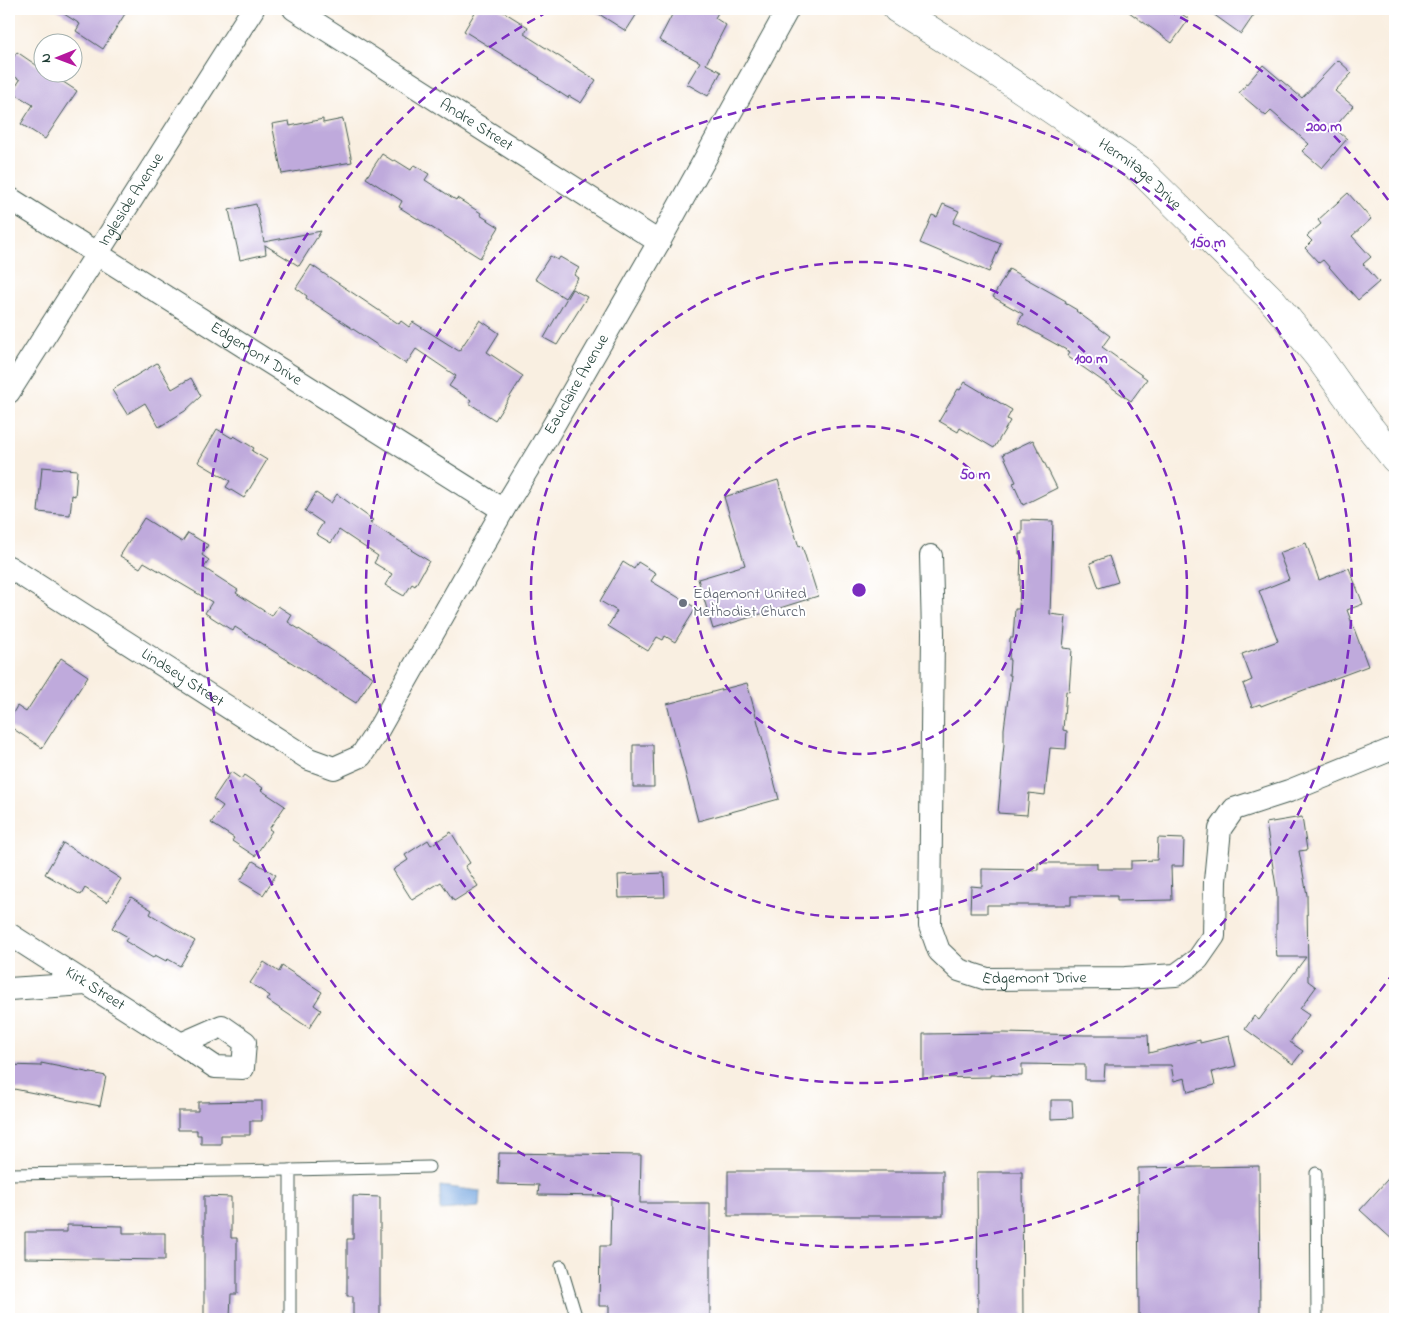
<svg xmlns="http://www.w3.org/2000/svg" width="1404" height="1328" font-family="'Indie Flower',sans-serif">
<rect width="100%" height="100%" fill="#fff"/>
<filter id="ink" filterUnits="userSpaceOnUse"><feTurbulence type="fractalNoise" baseFrequency=".02" numOctaves="2"/><feDisplacementMap in="SourceGraphic" scale="10" xChannelSelector="R" yChannelSelector="G"/><feConvolveMatrix kernelMatrix="1 2 1 2 8 2 1 2 1" color-interpolation-filters="sRGB"/></filter>
<filter id="wash" filterUnits="userSpaceOnUse"><feTurbulence type="fractalNoise" baseFrequency=".0096" numOctaves="4" result="noise"/><feDisplacementMap in="SourceGraphic" scale="20" xChannelSelector="R" yChannelSelector="G"/><feGaussianBlur stdDeviation="1.12" result="paint"/><feColorMatrix in="noise" values="0 0 0 0 0 0 0 0 0 0 0 0 0 0 0 0 0 1.4 0 .05"/><feComposite in="paint" operator="in"/></filter>
<g filter="url(#wash)">
<rect width="100%" height="100%" fill="#f9efe1"/>
<path fill="#75a6e0" stroke="#4a728a" d="M440 1186 480 1191 479 1207 440 1210Z"/>
<g id="blocks">
<g fill="#bfaadc">
<path d="M56 9H128L103 49 76 31 80 24Z"/>
<path d="M477 9H499L528 27 524 34 596 80 581 103 569 96 568 98 539 79 540 78 464 31Z"/>
<path d="M591 9H640L626 31Z"/>
<path d="M675 9H720L715 18 726 25 706 64 721 72 708 96 687 84 700 62 659 40Z"/>
<path d="M1125 9H1174L1189 19 1172 43Z"/>
<path d="M1206 9H1258L1241 34Z"/>
<path d="M17 52 42 69V72H48L77 91 45 139 21 124 33 105 12 92 20 80 9 73V64Z"/>
<path d="M1338 60 1352 73 1335 91 1353 106 1334 128 1347 139 1322 168 1302 151 1309 144 1271 111 1266 116 1239 93 1263 65 1302 98Z"/>
<path d="M323 119V123L343 119 352 162 282 174 272 124 289 121 290 126Z"/>
<path d="M382 154 393 161 395 160 411 170 414 165 429 174 425 180 456 200 457 198 481 213 480 215 499 227 480 258 399 207 402 201 366 178Z"/>
<path d="M1348 193 1371 219 1352 236 1371 257 1363 264 1379 282 1358 300 1323 260 1319 263 1305 248 1312 241 1307 236 1321 224 1318 220Z"/>
<path d="M256 204 264 242 321 231 299 266 265 245 266 254 240 260 229 210Z"/>
<path d="M943 204 959 211 953 223 1001 243 989 272 920 243 932 215 937 217Z"/>
<path d="M550 256 558 260 560 257 579 268 574 275 578 278 565 298 535 279Z"/>
<path d="M311 265 399 324 401 321 409 327 413 322 459 351 480 320 499 333 487 352 523 376 495 420 469 403 471 400 449 386 456 376 416 349 406 364 306 298 307 296 296 288Z"/>
<path d="M1009 269 1066 301 1065 303 1077 310 1076 311 1110 336 1102 347 1147 379 1131 401 1067 356 1070 352 1018 323 1023 314 993 297Z"/>
<path d="M572 289 587 297 557 345 544 338Z"/>
<path d="M157 363 172 389 191 378 201 396 185 411 159 427 145 403 127 414 112 390Z"/>
<path d="M965 382 1012 410 1007 419 1010 421 994 448 960 428 958 432 939 421 958 389 960 390Z"/>
<path d="M217 429 232 438 234 436 254 448 252 451 267 460 244 498 226 487 230 481 198 462Z"/>
<path d="M1033 440 1057 488 1023 505 1013 483 1016 482 1003 454Z"/>
<path d="M42 467 77 470 75 496 72 495 70 515 38 512Z"/>
<path d="M778 480 799 547 802 546 818 596 713 629 698 579 745 565 724 497Z"/>
<path d="M316 493 331 503 337 494 373 520 370 523 412 549 411 550 429 561 415 586 412 584 404 596 385 585 392 574 374 563 378 556 339 530 331 543 316 534 323 523 305 511Z"/>
<path d="M144 518 182 542 188 533 208 545 202 555 209 560 204 568 238 590 236 593 272 616 278 606 292 615 288 622 373 677 356 703 235 627 233 631 205 613 212 602 144 562 140 568 120 556Z"/>
<path d="M1022 520 1053 521 1050 614 1066 616 1063 648 1072 649 1069 692 1066 691 1063 730 1067 731 1066 749 1050 748 1045 795 1029 793 1027 815 998 813 1004 744V729L1011 675H1009L1010 660H1009L1010 638H1013L1015 609H1019L1021 554H1019V534H1022Z"/>
<path d="M1306 543 1319 580 1349 568 1363 604 1347 610 1368 666 1261 706 1260 704 1252 707 1243 684 1252 680 1242 654 1278 641 1259 591 1289 579 1279 553Z"/>
<path d="M1109 556 1118 582 1099 588 1090 563Z"/>
<path d="M623 562 634 569 638 562 656 573 651 581 696 608 675 642 665 636 663 640 657 637 648 651 608 626 617 611 600 601Z"/>
<path d="M61 658 88 676 42 748 9 726V720L17 706 26 712Z"/>
<path d="M747 683 779 799 698 821 667 704Z"/>
<path d="M633 745H653L654 787H633Z"/>
<path d="M231 772 241 779 244 775 263 788 261 790 285 806 269 829 272 831 255 856 232 841 234 838 211 823 223 806 213 799Z"/>
<path d="M1302 817 1307 850 1299 851 1307 895 1308 981 1316 987 1300 1009 1309 1015 1290 1042 1303 1051 1293 1064 1245 1029 1254 1016 1259 1020 1306 957H1277L1276 945V924H1277V893L1266 823Z"/>
<path d="M451 832 470 863 465 866 478 886 454 901 441 882 412 900 393 870 408 860 405 855 428 840 431 845Z"/>
<path d="M1158 838 1184 839 1183 866H1171L1172 900 1117 901V896H1071V905H987V913H970L971 886 982 887V869L1038 870V863H1097V869H1131V861L1157 860Z"/>
<path d="M63 843 121 879 107 902 85 888 81 895 45 874Z"/>
<path d="M253 861 276 875 263 895 240 881Z"/>
<path d="M664 873 665 897 619 898 618 875Z"/>
<path d="M131 897 152 910 150 914 195 941 180 966 168 959 166 961 155 955 153 958 125 941 128 937 112 928Z"/>
<path d="M264 962 279 972 282 966 322 992 314 1005 321 1010 309 1028 267 1000 270 996 250 983Z"/>
<path d="M1004 1033 1085 1035H1148L1149 1053 1200 1040V1043L1229 1036 1236 1066 1212 1072 1215 1085 1188 1092 1185 1078 1174 1081 1171 1065H1105L1104 1080H1085V1065L1022 1064V1076L990 1075V1077L923 1078V1034Z"/>
<path d="M41 1063 106 1076 100 1106 9 1088V1065L41 1066Z"/>
<path d="M1051 1100H1072L1073 1118 1051 1119Z"/>
<path d="M262 1101V1121H250V1135H221V1144H201V1135H197V1130H178V1111H198V1102Z"/>
<path d="M499 1153 641 1155 640 1203H710V1319H609V1306H599L600 1246H610L611 1196 538 1195 539 1185 498 1184Z"/>
<path d="M1259 1166 1260 1319H1139L1138 1168Z"/>
<rect x="728" y="1171" width="215" height="45"/>
<path d="M1395 1171V1242L1360 1210Z"/>
<path d="M977 1172H1022L1023 1319H978Z"/>
<path d="M204 1196 231 1197V1238H237V1294H231L230 1319H204Z"/>
<path d="M353 1196 380 1197V1319H353V1296H347V1239H353Z"/>
<path d="M67 1225 123 1226V1233H165V1260L25 1258V1232H67Z"/>
</g>
</g>
</g>
<g filter="url(#ink)">
<use href="#blocks" fill-opacity="0" stroke="#40584e" stroke-width="1"/>
<g fill="none" stroke-linecap="round" stroke-linejoin="round">
<defs>
<g id="service">
<path d="M1316 1173 1317 1319"/>
<path d="M9 1174 290 1170"/>
<path d="M561 1266 577 1319"/>
<path d="M290 1319V1170L429 1167"/>
</g>
<g id="minor">
<path id="s1" d="M294 9 659 242"/>
<path id="s2" d="M9 198 503 510"/>
<path id="s3" d="M9 392 253 9"/>
<path id="s4" d="M931 556 933 633 930 926 939 951 959 970 987 979 1125 978 1176 975 1198 959 1214 936 1215 881 1220 829 1234 809 1289 791 1395 748"/>
<path id="s5" d="M9 567 309 759 334 768 361 756 378 730 503 510 541 447 659 242 788 9"/>
<path id="s6" d="M9 934 181 1044"/>
<path d="M9 989 86 984"/>
<path d="M222 1026 245 1042 243 1068 215 1067 181 1044Z"/>
</g>
<g id="tertiary">
<path id="s7" d="M897 9 987 66 1139 169 1272 300 1318 356 1363 419 1395 459"/>
</g>
</defs>
<use href="#service" stroke="#40584e" stroke-width="13"/>
<use href="#minor" stroke="#40584e" stroke-width="24"/>
<use href="#tertiary" stroke="#40584e" stroke-width="29"/>
<use href="#service" stroke="#fff" stroke-width="11"/>
<use href="#minor" stroke="#fff" stroke-width="22"/>
<use href="#tertiary" stroke="#fff" stroke-width="28"/>
</g>
</g>
<g fill="none" stroke="#7b2cbf" stroke-width="2.5" stroke-dasharray="9 6">
<circle cx="859" cy="590" r="164"/>
<circle cx="859" cy="590" r="328"/>
<circle cx="859" cy="590" r="493"/>
<path d="M1394 972A657 657 0 1 1 551 10M1167 10A657 657 0 0 1 1394 208"/>
</g>
<circle fill="#6b7280" stroke="#fff" stroke-width="2" cx="683" cy="603" r="5"/>
<g text-anchor="middle" dominant-baseline="central" stroke-width="4" stroke-linejoin="round" paint-order="stroke">
<g font-size="16" fill="#1f3d34" stroke="#fff">
<text stroke="none"><textPath href="#s1" startOffset="216">Andre Street</textPath></text>
<text stroke="none"><textPath href="#s7" startOffset="294">Hermitage Drive</textPath></text>
<text stroke="none"><textPath href="#s3" startOffset="228">Ingleside Avenue</textPath></text>
<text stroke="none"><textPath href="#s2" startOffset="292">Edgemont Drive</textPath></text>
<text stroke="none"><textPath href="#s5" startOffset="842">Eauclaire Avenue</textPath></text>
<text stroke="none"><textPath href="#s5" startOffset="206">Lindsey Street</textPath></text>
<text stroke="none"><textPath href="#s4" startOffset="501">Edgemont Drive</textPath></text>
<text stroke="none"><textPath href="#s6" startOffset="102">Kirk Street</textPath></text>
</g>
<g font-size="16" fill="#5b616d" stroke="#fff" text-anchor="start">
<text x="693" y="594">Edgemont United<tspan x="693" dy="18">Methodist Church</tspan></text>
</g>
</g>
<circle cx="859" cy="590" r="8" fill="#7b2cbf" stroke="#fff" stroke-width="2.5"/>
<g font-size="15" text-anchor="middle" font-weight="bold" fill="#7b2cbf" stroke="#fff" stroke-width="4" stroke-linejoin="round" paint-order="stroke">
<text x="1324" y="131">200 m</text>
<text x="1208" y="247">150 m</text>
<text x="1091" y="363">100 m</text>
<text x="975" y="479">50 m</text>
</g>
<rect width="1404" height="1328" fill="none" stroke="#fff" stroke-width="30"/>
<g transform="translate(58 58) rotate(269)"><circle r="24" fill="#ffffff" stroke="#a5b1ae"/>
<path d="M0-4L9 19L0 12L-9 19Z" fill="#b5179e"/>
<text y="-8" font-size="14" font-weight="bold" text-anchor="middle" fill="#1f3d34">N</text>
</g>
</svg>
